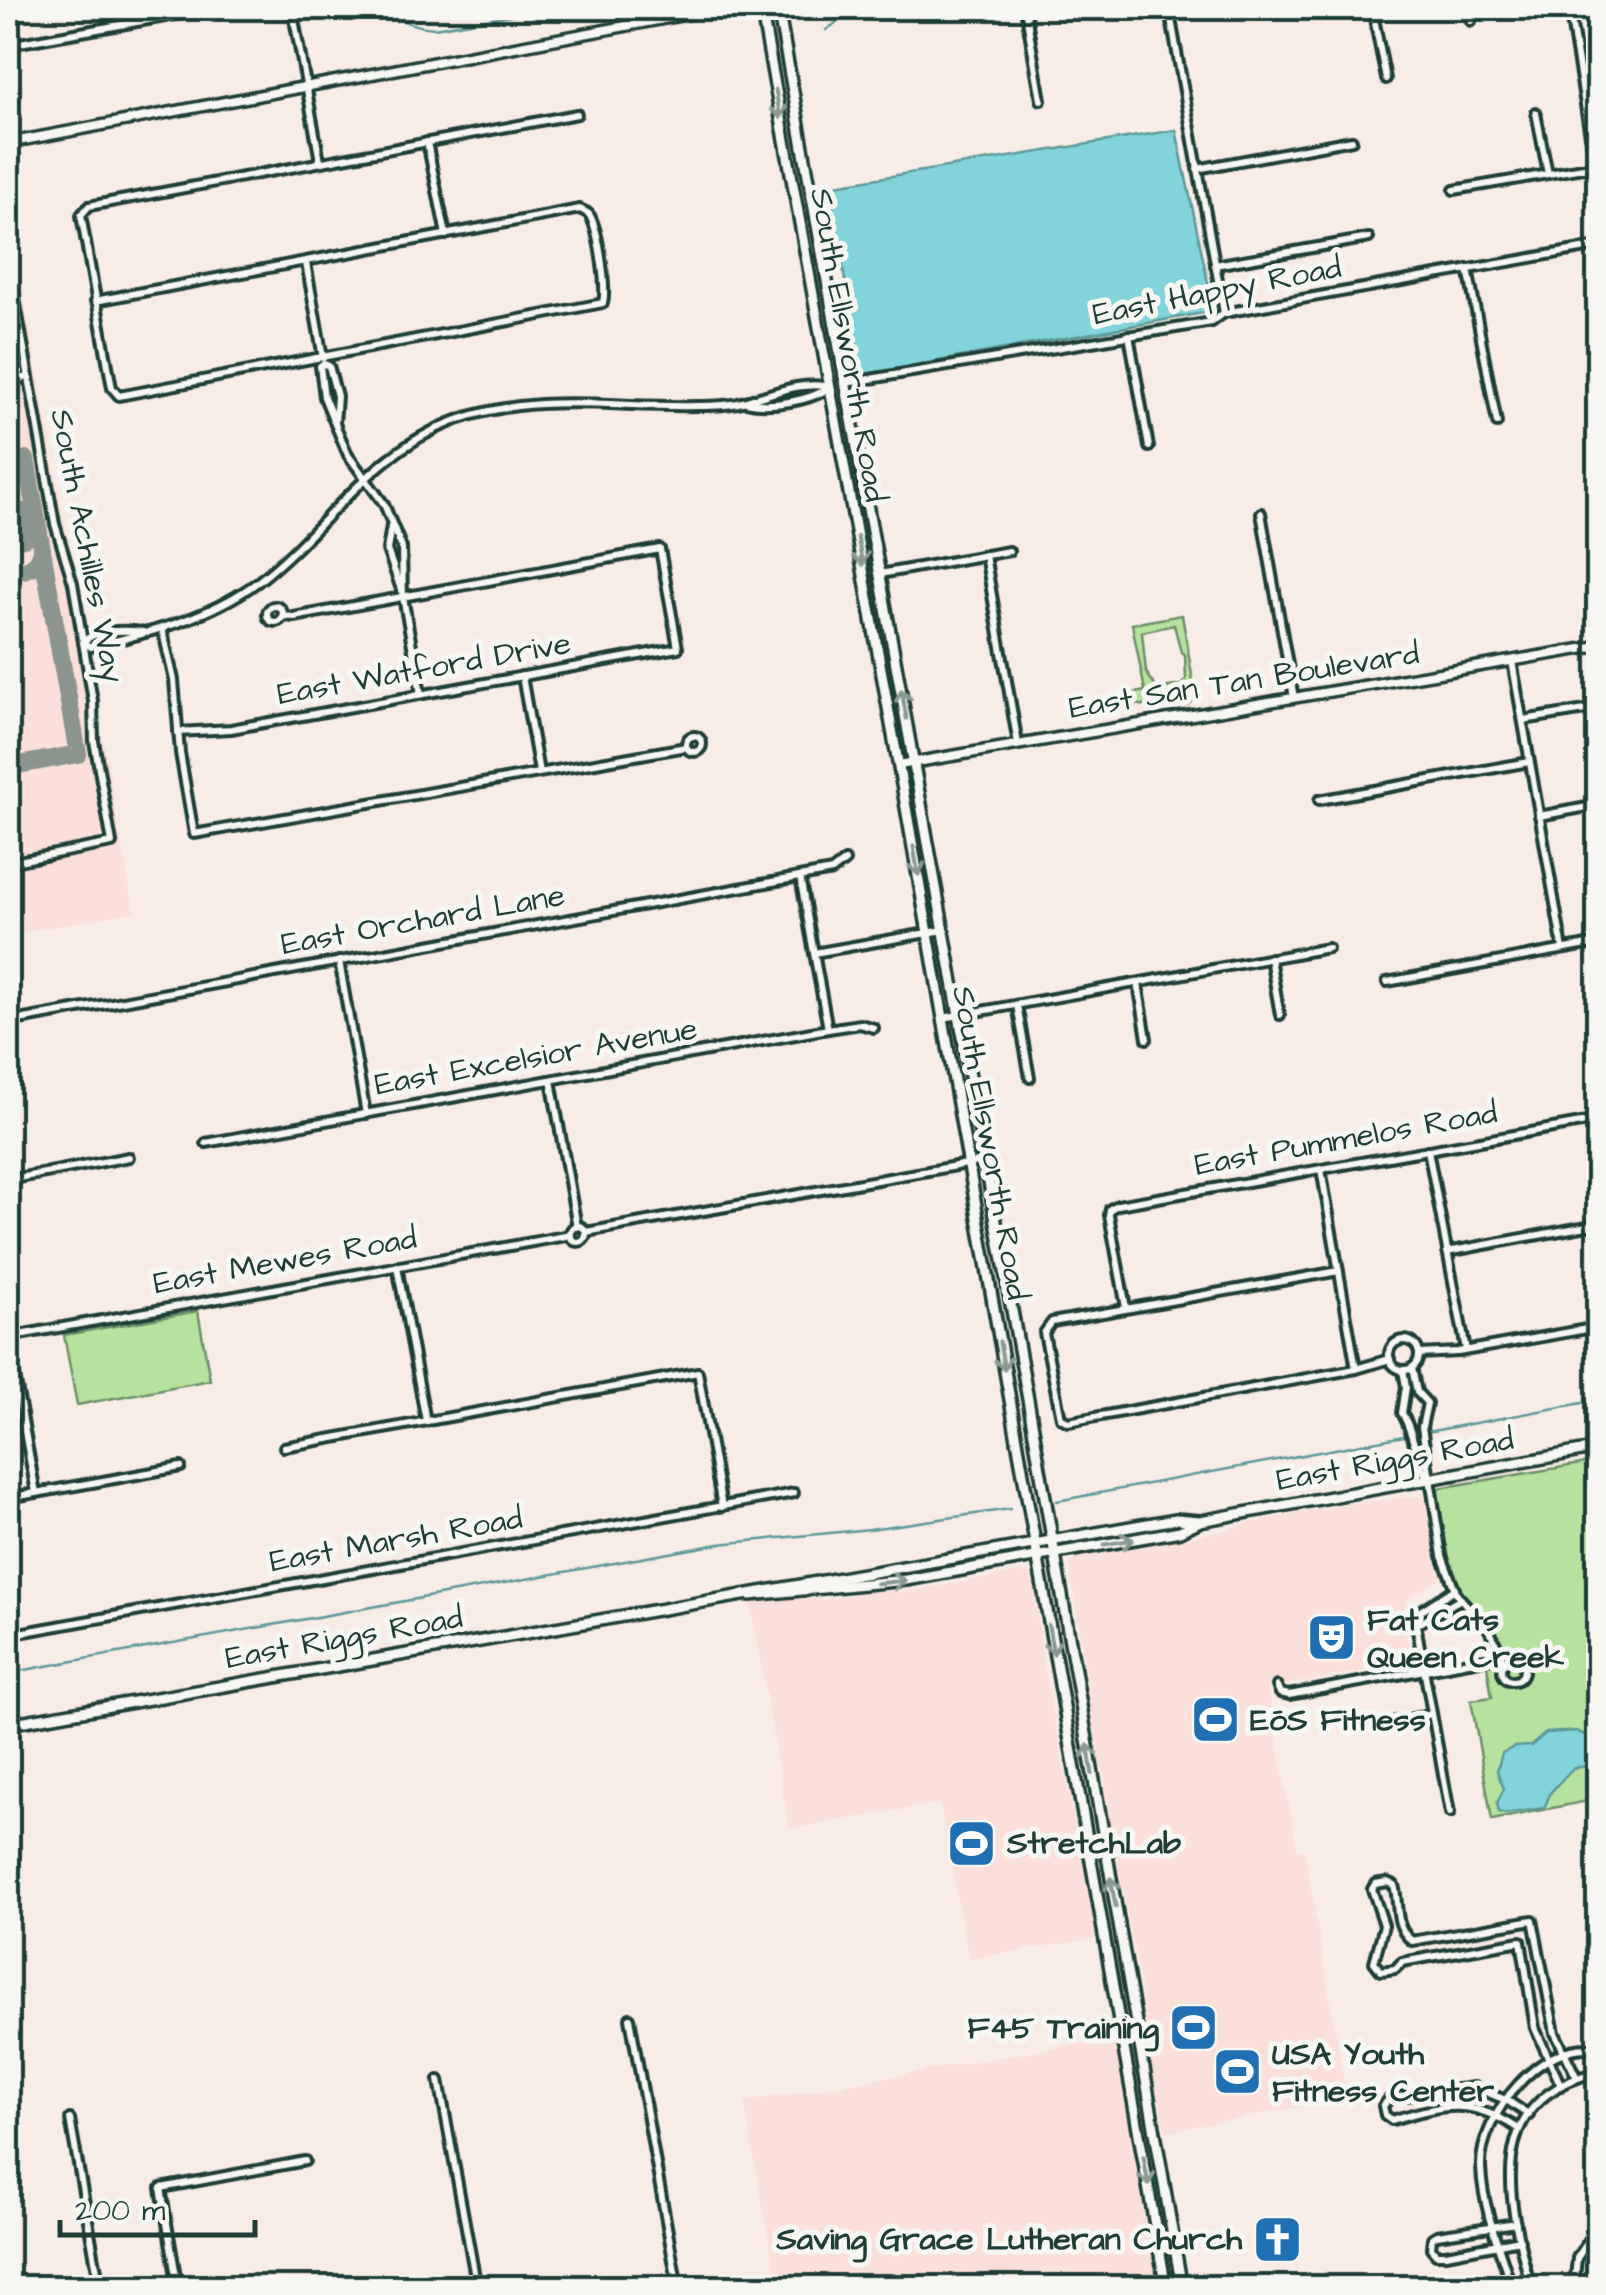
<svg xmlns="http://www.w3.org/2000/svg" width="1606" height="2295" font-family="'Architects Daughter',sans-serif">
<rect width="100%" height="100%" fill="#f8ece7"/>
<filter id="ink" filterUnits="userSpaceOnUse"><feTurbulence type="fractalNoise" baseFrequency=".01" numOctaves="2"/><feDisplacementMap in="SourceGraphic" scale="20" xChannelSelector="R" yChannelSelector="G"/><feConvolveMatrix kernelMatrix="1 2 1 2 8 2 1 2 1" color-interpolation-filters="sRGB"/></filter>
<g filter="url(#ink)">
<g fill="#fadfda">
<path d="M8 209 134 912 8 935Z"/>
<path d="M1419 1496 1426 1500 1434 1549 1444 1576 1406 1600 1408 1610 1403 1611 1402 1616 1410 1658 1406 1663 1268 1688 1297 1850 1304 1849 1347 2098 1166 2132 1155 2086 1143 2020 1140 1981 1107 1814 1106 1785 1093 1725 1070 1564 1075 1559 1228 1530 1251 1522 1355 1503Z"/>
<path d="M1022 1572 1031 1575 1034 1585 1042 1657 1098 1938 968 1959 940 1803 789 1829 750 1602 794 1598 821 1600 875 1591 904 1592Z"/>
<path d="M1116 2037 1149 2231 1156 2287H777L744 2102Z"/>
</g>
<g fill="#b7e19e" stroke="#6b8f69" stroke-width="2.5" fill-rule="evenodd">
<path d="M1182 615 1196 699 1187 705 1169 693 1149 707 1136 704 1134 693 1145 691 1132 624ZM1174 625 1181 652 1185 655 1186 680 1181 685 1157 689 1146 672 1142 632Z"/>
<path d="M198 1311 210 1380 77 1405 64 1335Z"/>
<path d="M1598 1461V1799L1492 1820 1471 1700 1492 1697 1487 1665 1495 1664C1490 1627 1461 1607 1444 1576L1452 1572 1435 1493 1439 1488Z"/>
</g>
<g fill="#83d4da" stroke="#5b9898" stroke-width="2.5">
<path d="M1176 130 1214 311 861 375 829 186Z"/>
<path d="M1594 1728 1598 1729V1765L1573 1768 1551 1792 1544 1808 1505 1814 1499 1812 1497 1803 1504 1789 1497 1771 1502 1753 1514 1747 1531 1746 1546 1733 1576 1731 1585 1735Z"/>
</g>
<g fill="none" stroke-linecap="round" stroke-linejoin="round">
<g stroke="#5b9898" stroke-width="2.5">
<path d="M382 8C399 21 412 26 434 28L551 8"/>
<path d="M826 30 839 21 910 8"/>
<path d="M1427 1432 1598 1400"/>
<path d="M1057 1501 1420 1433"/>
<path d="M8 1673 719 1544 870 1529 1010 1509"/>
</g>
<g stroke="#8c948e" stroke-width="18">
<path d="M8 573C25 570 40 569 41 548"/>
<path d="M8 767 78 754 26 459"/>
</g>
<path stroke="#8c948e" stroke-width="45" d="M8 527 20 525"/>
<defs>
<g id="minor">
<path d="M292 8 320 161"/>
<path d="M1025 8 1041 100"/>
<path d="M1169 8 1224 313"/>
<path d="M1253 8H1324"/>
<path d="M1372 8 1386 79"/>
<path d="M1469 8 1471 21"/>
<path d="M1569 8 1598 184"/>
<path d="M14 44 215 8"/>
<path d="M1536 113 1548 174"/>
<path d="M427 142 446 235"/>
<path d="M1197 169 1352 140"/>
<path d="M1454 190 1595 166"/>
<path d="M8 259 55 524 73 583 93 701 94 741 112 843 8 863"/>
<path d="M306 263 323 358"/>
<path d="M1215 265 1369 238"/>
<path d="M1468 269 1497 423"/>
<path d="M95 301 580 209C587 213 589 212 592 220 599 236 607 287 603 303L119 396 112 388 81 215 89 206 577 114"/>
<path d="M1129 335 1149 447"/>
<path d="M324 364 329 366 337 396 335 424 324 397 320 366Z"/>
<path d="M8 381 29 377"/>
<path d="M846 383 1212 322 1224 313 1598 246"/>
<path d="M746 402C769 408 811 401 830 387"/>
<path d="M335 424 348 455 384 504 402 548 403 597 421 694"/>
<path d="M1261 513 1294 698"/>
<path d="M391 526 387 550 403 595"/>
<path d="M985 555 1018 744"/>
<path d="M880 574 1009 551"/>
<circle cx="275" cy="614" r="8"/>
<path d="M162 628 174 680 180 753 194 834 686 747"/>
<path d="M84 641C98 629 125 630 143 632"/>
<path d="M83 642 91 647C149 633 210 618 259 581 329 527 368 453 457 420 536 392 615 408 697 406 712 406 728 406 742 402 770 395 801 380 830 387"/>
<path d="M1512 661 1563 949"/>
<path d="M522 676 539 772"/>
<path d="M1523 720 1598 708"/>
<path d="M178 732 231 729 678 648 660 549 294 617 282 616"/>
<circle cx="694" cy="744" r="8"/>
<path d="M1319 800 1529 762"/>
<path d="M1539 816 1598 805"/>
<path d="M800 877 828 1029"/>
<path d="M814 953 944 930"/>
<path d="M1270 958 1280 1015"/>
<path d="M339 961 366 1114"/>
<path d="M1387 982 1598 943"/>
<path d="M1138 983 1147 1039"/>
<path d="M1017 1005 1030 1078"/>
<path d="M943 1018 1328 948"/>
<path d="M8 1022 832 871 845 861"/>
<path d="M551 1080 577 1227"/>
<path d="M206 1143 828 1029 860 1024 874 1028"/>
<path d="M1428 1150 1466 1350"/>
<path d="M1321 1169 1356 1369"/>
<path d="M8 1180 129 1157"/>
<circle cx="578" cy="1234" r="8"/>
<path d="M586 1232 984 1161"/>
<path d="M1447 1252 1598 1224"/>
<path d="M397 1266 426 1421"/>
<path d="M1339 1271 1052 1322 1044 1333 1061 1418 1068 1422 1356 1369 1390 1359"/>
<path d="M1126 1308 1109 1215 1110 1209 1118 1205 1598 1120"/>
<circle cx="1404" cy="1355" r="15"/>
<path d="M1419 1354 1458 1352 1598 1327"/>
<path d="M1412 1368 1417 1392 1427 1403 1422 1427 1442 1556 1457 1595 1489 1629 1504 1662"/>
<path d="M1403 1370 1406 1387 1402 1413C1415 1434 1414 1457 1427 1478"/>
<path d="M284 1447 698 1372 722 1507"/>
<path d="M36 1493 8 1337 571 1235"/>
<path d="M8 1498 181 1467"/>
<path d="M1416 1625 1461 1599"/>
<path d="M8 1635 794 1493"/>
<circle cx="1513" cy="1670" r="11"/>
<path d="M1277 1686 1280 1693 1289 1695 1485 1659"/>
<path d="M1393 1722 1432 1714"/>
<path d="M1450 1813 1415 1619 1417 1613 1455 1589"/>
<path d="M630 2018 678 2288"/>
<path d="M439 2080 477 2288"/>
<path d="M1561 2086 1535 2028 1521 1941 1402 1962 1395 1969 1381 1971 1374 1962 1384 1925 1372 1889 1375 1884 1387 1882 1394 1885C1400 1905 1393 1926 1412 1941L1533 1920 1555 2033 1577 2078"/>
<path d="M70 2119 100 2288"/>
<path d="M1519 2129C1471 2098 1445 2104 1392 2120L1385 2115 1383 2106 1390 2098 1474 2087 1508 2101 1529 2115"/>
<path d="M1516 2223 1437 2235 1432 2238 1431 2248 1436 2254H1446L1520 2240"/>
<path d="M178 2288 161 2188 305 2161"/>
<path d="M1512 2288C1500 2249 1483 2210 1481 2168 1479 2116 1542 2038 1598 2049"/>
<path d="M1531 2288C1508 2201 1481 2100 1598 2072"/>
<path d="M1574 2288 1577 2258 1598 2227"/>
<path d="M1592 2288 1598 2255"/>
</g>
<g id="tertiary">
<path d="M8 143 721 8"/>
<path d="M899 765 1598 646"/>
</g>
<g id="primary">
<path d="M761 8 901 779 1166 2288"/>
<path d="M778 8 1029 1405 1182 2288"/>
<path d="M750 1595 906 1580 1180 1531 1198 1522"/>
<path d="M8 1724C397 1654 786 1584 1176 1519L1200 1521 1598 1448"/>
</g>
</defs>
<use href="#minor" stroke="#1f3d34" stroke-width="14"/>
<use href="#tertiary" stroke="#1f3d34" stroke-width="15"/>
<use href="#primary" stroke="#1f3d34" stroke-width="16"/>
<use href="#minor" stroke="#f6f6f2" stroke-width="6"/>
<use href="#tertiary" stroke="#f6f6f2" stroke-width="8"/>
<use href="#primary" stroke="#f6f6f2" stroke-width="9"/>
</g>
<defs><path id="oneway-shaft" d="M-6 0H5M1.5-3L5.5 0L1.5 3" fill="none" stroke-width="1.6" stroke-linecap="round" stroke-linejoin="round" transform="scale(2.5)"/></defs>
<g stroke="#8a9a93">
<use href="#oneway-shaft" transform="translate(778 104) rotate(80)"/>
<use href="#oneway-shaft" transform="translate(860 551) rotate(80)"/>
<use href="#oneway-shaft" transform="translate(904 704) rotate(-100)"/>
<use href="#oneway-shaft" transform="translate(916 861) rotate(80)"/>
<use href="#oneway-shaft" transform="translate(1002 1356) rotate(80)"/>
<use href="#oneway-shaft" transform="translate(1119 1542) rotate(-10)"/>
<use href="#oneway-shaft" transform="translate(891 1582) rotate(-6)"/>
<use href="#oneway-shaft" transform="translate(1051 1640) rotate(80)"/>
<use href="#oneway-shaft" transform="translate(1090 1759) rotate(-99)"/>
<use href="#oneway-shaft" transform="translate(1113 1892) rotate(-100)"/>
<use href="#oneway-shaft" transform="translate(1146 2171) rotate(80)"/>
</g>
</g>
<defs>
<symbol id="theatre-square" viewBox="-11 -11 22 22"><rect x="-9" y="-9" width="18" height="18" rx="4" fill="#1f6fb2" stroke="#f6f6f2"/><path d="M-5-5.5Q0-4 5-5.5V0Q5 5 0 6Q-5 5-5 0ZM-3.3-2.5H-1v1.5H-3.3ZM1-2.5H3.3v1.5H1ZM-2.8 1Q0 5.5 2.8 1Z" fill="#fff"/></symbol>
<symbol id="stadium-square" viewBox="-11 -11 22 22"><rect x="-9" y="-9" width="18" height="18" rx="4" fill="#1f6fb2" stroke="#f6f6f2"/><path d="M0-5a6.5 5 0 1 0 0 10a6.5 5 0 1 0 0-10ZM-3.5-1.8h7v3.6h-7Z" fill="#fff"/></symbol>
<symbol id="church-square" viewBox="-11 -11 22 22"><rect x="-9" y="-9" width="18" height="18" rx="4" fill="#1f6fb2" stroke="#f6f6f2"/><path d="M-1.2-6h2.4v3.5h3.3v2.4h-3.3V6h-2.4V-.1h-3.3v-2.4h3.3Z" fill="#fff"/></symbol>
</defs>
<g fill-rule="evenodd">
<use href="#theatre-square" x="1304" y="1610" width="55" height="55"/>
<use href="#stadium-square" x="1188" y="1692" width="55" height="55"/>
<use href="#stadium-square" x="944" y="1816" width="55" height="55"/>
<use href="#stadium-square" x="1166" y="2000" width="55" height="55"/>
<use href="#stadium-square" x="1210" y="2044" width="55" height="55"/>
<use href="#church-square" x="1250" y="2212" width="55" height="55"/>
</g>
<g text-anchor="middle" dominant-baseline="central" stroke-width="10" stroke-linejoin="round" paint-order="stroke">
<g font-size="32" fill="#1f3d34" stroke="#f6f6f2">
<text transform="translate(1217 291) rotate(-11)">East Happy Road</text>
<text transform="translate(848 345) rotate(80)">South Ellsworth Road</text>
<text transform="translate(87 546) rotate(79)">South Achilles Way</text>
<text transform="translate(424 669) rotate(-10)">East Watford Drive</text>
<text transform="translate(1244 681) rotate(-9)">East San Tan Boulevard</text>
<text transform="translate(423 920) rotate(-10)">East Orchard Lane</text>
<text transform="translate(536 1057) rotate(-10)">East Excelsior Avenue</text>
<text transform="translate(1346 1139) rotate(-10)">East Pummelos Road</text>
<text transform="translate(990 1143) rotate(80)">South Ellsworth Road</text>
<text transform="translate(285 1261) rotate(-10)">East Mewes Road</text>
<text transform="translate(1395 1460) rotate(-10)">East Riggs Road</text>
<text transform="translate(396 1540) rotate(-10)">East Marsh Road</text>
<text transform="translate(344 1638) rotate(-10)">East Riggs Road</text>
</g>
<g font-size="32" font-weight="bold" fill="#1f3d34" stroke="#f6f6f2" text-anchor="start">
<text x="1367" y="1620">Fat Cats<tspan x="1367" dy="37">Queen Creek</tspan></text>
<text x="1250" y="1720">EōS Fitness</text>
<text x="1007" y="1843">StretchLab</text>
<text x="1159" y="2028" text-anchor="end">F45 Training</text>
<text x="1272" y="2054">USA Youth<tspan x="1272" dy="37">Fitness Center</tspan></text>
<text x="1242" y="2239" text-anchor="end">Saving Grace Lutheran Church</text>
</g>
</g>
<rect width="1606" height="2295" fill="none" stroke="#f6f6f2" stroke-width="40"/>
<rect x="20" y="20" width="1566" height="2255" fill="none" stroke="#1f3d34" stroke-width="4" filter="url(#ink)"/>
<path d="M60 2220v15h195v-15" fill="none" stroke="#1f3d34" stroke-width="5"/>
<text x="75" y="2220" font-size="30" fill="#1f3d34" stroke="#f6f6f2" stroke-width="8" paint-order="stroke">200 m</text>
</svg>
